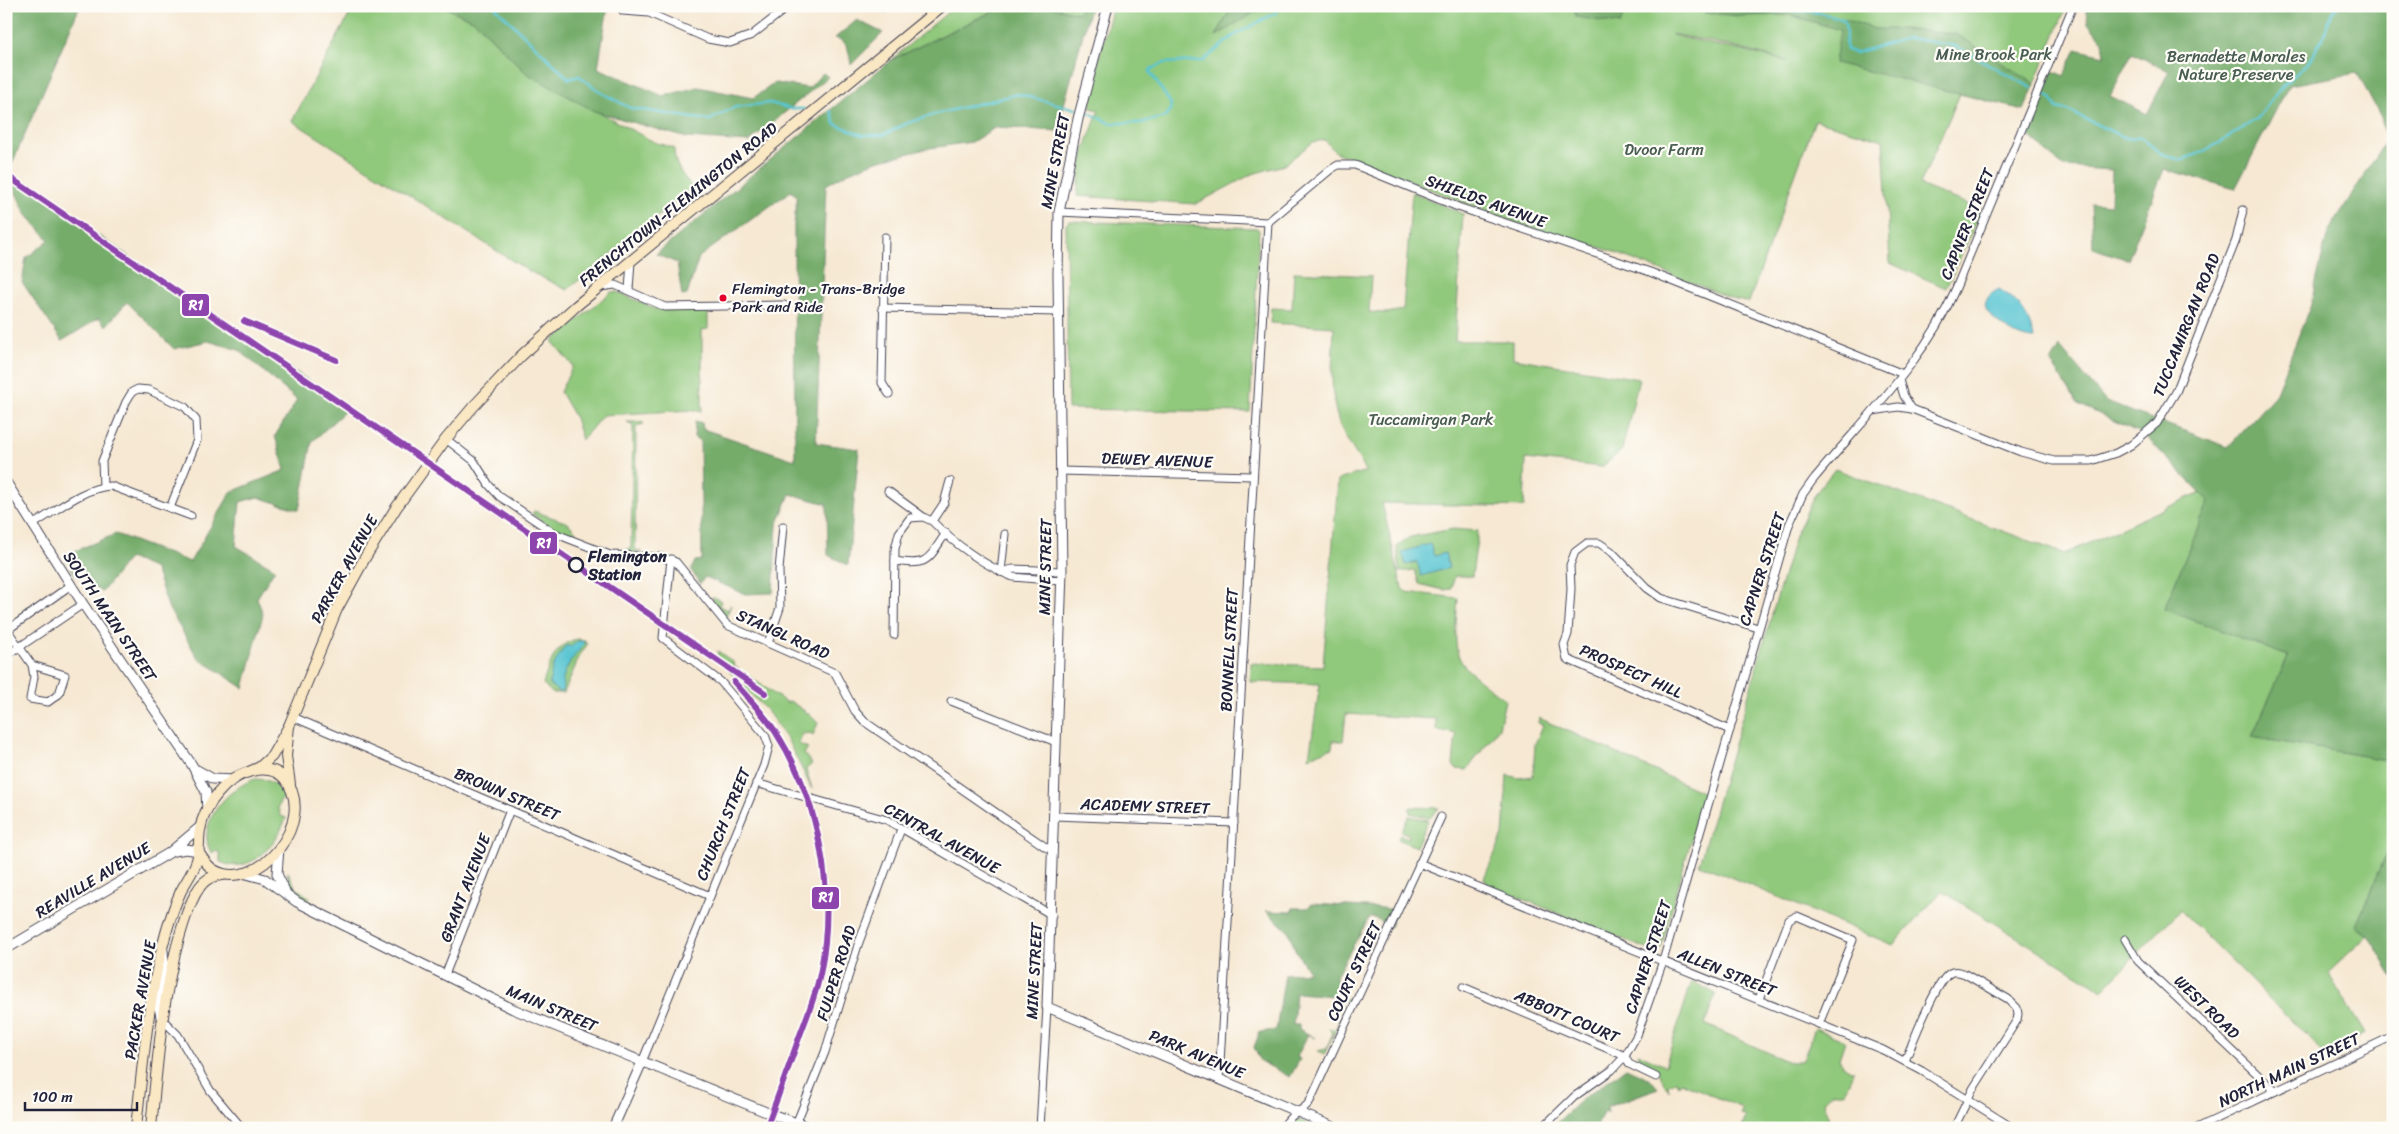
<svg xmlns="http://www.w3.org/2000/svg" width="2399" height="1134" font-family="Sriracha,sans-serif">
<rect width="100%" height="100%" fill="#fdfcf7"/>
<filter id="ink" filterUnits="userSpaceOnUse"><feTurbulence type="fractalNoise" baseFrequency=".02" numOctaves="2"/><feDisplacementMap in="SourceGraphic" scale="10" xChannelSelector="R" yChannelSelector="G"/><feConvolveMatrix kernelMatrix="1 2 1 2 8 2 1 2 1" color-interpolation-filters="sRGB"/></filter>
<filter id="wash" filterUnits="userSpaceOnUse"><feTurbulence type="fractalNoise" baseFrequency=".0096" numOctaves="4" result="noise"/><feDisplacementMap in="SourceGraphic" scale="20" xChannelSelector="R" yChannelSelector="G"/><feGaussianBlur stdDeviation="1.12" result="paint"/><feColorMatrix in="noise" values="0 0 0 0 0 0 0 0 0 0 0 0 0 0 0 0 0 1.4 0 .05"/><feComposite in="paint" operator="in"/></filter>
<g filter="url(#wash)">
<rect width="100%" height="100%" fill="#f6e8d2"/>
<g fill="#90c87b" stroke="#59755b" fill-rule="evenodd">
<path d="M354 6H442L475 21 526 73 654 142 674 148C674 165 682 175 693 188L567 290 527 270 292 121Z"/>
<path d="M955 6H1032L1001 7 891 60Z"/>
<path d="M1047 6H1082L1078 13Z"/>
<path d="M1113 6H2062L2066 8 2024 110 1960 94 1920 185 1982 210 1946 288 1890 263 1883 140 1815 120 1749 302 1735 300 1611 251 1514 222 1335 152 1325 140 1313 142 1284 165 1252 174 1196 204 1077 196 1083 153 1099 110 1090 108 1101 50ZM1672 34 1713 42 1787 61 1672 35Z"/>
<path d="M1412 192 1463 214 1455 341H1513V358L1639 379 1622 450 1602 467 1526 459 1524 507 1382 503 1402 588 1406 592 1458 598C1457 614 1453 643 1459 657 1465 672 1493 690 1505 700L1499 728 1467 770 1456 769 1453 765 1456 734 1436 730V719L1346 714 1343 741H1333L1332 748 1309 757 1320 684 1250 682 1251 663 1323 666 1338 480 1366 471C1360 458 1350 447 1344 434 1327 401 1333 362 1334 327L1270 323 1271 308 1292 309 1294 272 1371 276 1369 312 1387 313 1403 310Z"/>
<path d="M1070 221 1257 228 1259 230 1250 412 1068 409 1066 224Z"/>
<path d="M611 292H617L656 309 703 310 708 313V329L702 330V409L701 412 694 410 603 415 582 440 575 418 560 392 573 366 552 341Z"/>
<path d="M627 422H642L644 424 636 426 635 550 641 551 640 553 626 552 625 550 631 548 633 425Z"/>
<path d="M1835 469 2065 554 2201 492 2209 501 2164 609 2288 656 2252 737 2393 761V838L2356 926 2368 935 2328 973 2365 1034 2326 1055 2180 910 2102 990 1942 891 1893 945 1699 864 1795 536 1815 494Z"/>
<path d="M534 511 568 523 576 532 571 536 556 530 532 514Z"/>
<path d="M1453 529 1478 531 1472 576H1455L1451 589 1444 590 1419 584 1415 570 1400 572 1397 547 1410 537Z"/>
<path d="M713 597 721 601 719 606 728 610 731 605 726 617 712 600Z"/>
<path d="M577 639 585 640 587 645 580 655 564 693H552L543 684C549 664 555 644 577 639Z"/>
<path d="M718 651 733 662 734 666 787 703 790 701 809 714 818 723 813 735 810 733 802 734 799 744 808 748 804 754 812 764 806 769 812 789 787 739 768 712 717 658Z"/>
<path d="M1539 718 1704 793 1661 948 1654 952 1488 885 1484 878 1503 835 1507 775 1519 778 1533 776 1535 744 1543 725 1538 723Z"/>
<path d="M255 779C270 779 279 785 285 798L280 801 278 808 281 816 286 818C277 844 251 876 220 862V853L215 851 211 853C195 823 228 788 255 779Z"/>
<path d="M1411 807 1439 808 1430 818 1410 813 1409 809Z"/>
<path d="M1409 816 1428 820 1416 847 1398 839 1400 835 1409 838V835L1401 831Z"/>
<path d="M288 872 296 888 310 898 309 900C297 897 286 884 288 872Z"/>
<path d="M1692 981 1716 994 1705 1024 1791 1063 1803 1060 1815 1028 1845 1041 1839 1059 1843 1065 1854 1071 1844 1093H1831L1824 1101 1831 1128H1741L1746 1116 1741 1114 1742 1108 1681 1082 1679 1086 1676 1081 1668 1084 1669 1090 1659 1074 1636 1063 1638 1053 1665 1066Z"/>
<path d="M1343 998 1350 1000 1324 1055 1318 1051 1326 1049 1333 1033 1328 1028 1335 1030 1347 1002Z"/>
<path d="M1297 1119 1318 1128H1291Z"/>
</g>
<g fill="#74ac6b" stroke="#4b6753" fill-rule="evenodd">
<path d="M6 6H80L8 173 348 408 312 442 299 510 258 497 240 502 236 546 275 569 257 598 263 614 244 688 198 658 169 609 155 569 129 558 102 592 75 575 65 555 116 534 190 562 231 492 285 470 275 436 297 400 239 350 208 341 174 349 127 302 106 326 99 318 62 341 22 282 26 258 49 240 26 214 6 172Z"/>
<path d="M442 6H608L598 68 663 96 698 87 753 98 775 83 809 88 823 73 828 77 749 142 687 138 594 111 526 73 475 21Z"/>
<path d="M1047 6 1078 13 1082 6 1090 8 1057 131 996 127 972 142 930 148 877 161 849 172 826 185 816 443 859 449 848 565 828 555 827 504 790 494 777 525 773 593 745 594 705 577 700 584 691 570 695 561 702 560 700 441 694 437 695 421 702 423 703 429 795 460 794 224 797 196 791 191 699 257 687 295 682 296 677 263 656 254 891 60 1002 7Z"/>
<path d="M1232 6H1265L1216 36Z"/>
<path d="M1574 6H1635L1625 10 1620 24 1576 17Z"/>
<path d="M1668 6H1802L1876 29H1901L1956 34 2035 84 2024 110 1835 63 1840 30 1790 15 1740 16 1705 13 1693 8Z"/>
<path d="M2085 6H2393V761L2252 737 2288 656 2164 609 2209 501 2144 435 2078 404 2051 362 2060 347 2106 402 2228 447 2275 395 2310 307 2328 232 2386 141 2381 117 2357 73 2289 85 2235 189 2164 169 2128 260 2093 248 2091 203 2111 205 2112 170 2063 167 2026 133 2053 71 2064 76 2076 49 2104 56 2102 41 2088 23ZM2132 53 2169 71 2147 114 2110 96Z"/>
<path d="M857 20 883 33 851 65C849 53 849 41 835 38Z"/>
<path d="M2393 838V977L2368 935 2356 926Z"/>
<path d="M1311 904 1382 908 1396 910 1390 927 1375 918H1369L1336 976 1338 992 1334 996 1296 993 1293 1025H1299V1029L1315 1038 1308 1034 1297 1057 1300 1059 1290 1077 1260 1061 1254 1047 1260 1032 1276 1030 1285 974 1309 972 1295 949 1289 932 1266 911 1292 912 1293 908H1308Z"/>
<path d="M1626 1068 1650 1079 1658 1088 1607 1107 1608 1113 1604 1111 1596 1128H1551L1581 1100Z"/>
</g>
<g fill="#59c5d2" stroke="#3e7486">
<path d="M1999 289C2019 301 2030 316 2034 339 2016 339 1996 322 1985 309 1985 298 1990 294 1999 289Z"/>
<path d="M1430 544 1434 556 1445 553 1449 568 1421 576 1417 562 1406 565 1402 552Z"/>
<path d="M578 641H583L584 644C573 658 560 672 563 690L560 693 549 684 553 666 565 646H572Z"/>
</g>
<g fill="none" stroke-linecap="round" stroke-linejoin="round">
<g stroke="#59c5d2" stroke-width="2.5">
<path d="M494 6 569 79 579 76 602 93 630 108 693 118 710 120 735 107 770 103 792 109H804"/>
<path d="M1721 6C1733 8 1745 11 1756 11 1788 12 1813 7 1844 20 1848 30 1844 40 1847 50L1855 53 1908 38 1956 46 2032 88"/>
<path d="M2043 94 2050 97 2057 108 2067 110 2125 138 2133 139 2138 137 2144 140 2160 153 2180 160 2198 154 2221 142 2258 118 2282 86 2307 64 2323 38 2332 12 2337 6"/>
<path d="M831 111 835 124 862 135H883L908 123 936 114 1018 94 1076 109"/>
<path d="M1088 112 1109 123H1140L1165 117 1170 111 1171 104 1150 72 1151 69 1164 63 1203 61 1233 36 1277 12 1278 6"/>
</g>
</g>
</g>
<g filter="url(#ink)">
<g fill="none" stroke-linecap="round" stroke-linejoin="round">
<defs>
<g id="minor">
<path d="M881 6 882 7"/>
<path d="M623 11 649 13 708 39 730 43 752 35 789 6"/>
<path d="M1059 212 1268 222 1330 170 1338 165H1355L1458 207 1650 272 1903 374"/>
<path d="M885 237 882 383 889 394"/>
<path d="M600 287 615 285 665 307 784 305"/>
<path d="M629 290 631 261"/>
<path d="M882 308 1058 312"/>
<path d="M1899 380 1904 396 1912 409 2021 452 2054 461H2091L2116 453 2131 445 2157 423 2176 392 2236 240 2243 210"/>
<path d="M1873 411 1898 407 1912 409"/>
<path d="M446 439 474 461 489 485 499 496 554 533 610 555 661 557 676 562 727 625 835 673 855 711 865 722 1047 848H1053"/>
<path d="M1060 471 1252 476"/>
<path d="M103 486 102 461 126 402 132 392 138 389 149 390 185 407 196 420 197 440 170 508"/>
<path d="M888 491 922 516"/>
<path d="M932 521 944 503 950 481"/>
<path d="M32 525C56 511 84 487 111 486L191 516"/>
<path d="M895 561C929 567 928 559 946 533"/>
<path d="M1001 572 1013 569 1062 571"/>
<path d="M1001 572 1005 534"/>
<path d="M6 628 32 665"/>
<path d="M6 631 71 585"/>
<path d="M894 635 895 549 899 533 910 518 923 517 932 521C953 543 985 566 1013 577L1061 581"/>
<path d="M768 643 780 608 779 570 783 526"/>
<path d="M6 656 83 604"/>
<path d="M32 665 65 675 59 694 48 702 30 699 34 677Z"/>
<path d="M951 701 1056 742"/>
<path d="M293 717 710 896"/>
<path d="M1730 730 1567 659 1564 645 1568 634 1571 589 1570 565 1575 552 1587 543H1599L1611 551 1647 588 1661 598 1758 628"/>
<path d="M756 783 887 820 1052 915"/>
<path d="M1055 816 1234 823"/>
<path d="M1419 863 1883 1050 1922 1071 2013 1128"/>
<path d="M2125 939 2138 961 2275 1091"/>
<path d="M164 950 165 968 158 1007 160 1017 178 1035 210 1090 242 1128"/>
<path d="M445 975 510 810"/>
<path d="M1463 987 1625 1056 1629 1064 1656 1077"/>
<path d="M1759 999 1789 920 1797 916 1853 940 1819 1024"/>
<path d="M1905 1061C1912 1044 1936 981 1950 973 1955 970 1960 972 1965 974L2008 999 2017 1008 2018 1014 2017 1020 1973 1089 1954 1128"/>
<path d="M642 1062 764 765 769 746 765 735 721 682 663 638 671 559"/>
<path d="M1219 1080 1268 222"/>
<path d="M796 1124 825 1052 858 945 901 829"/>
<path d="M1040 1128 1047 1007"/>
<path d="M1283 1128C1291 1111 1303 1113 1310 1101L1441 817"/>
<path d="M1542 1128 1575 1096 1612 1070 1625 1056 1637 1035 1663 961 1789 525 1803 494 1813 480C1864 418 1924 363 1956 288L2073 6"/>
<path d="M2197 1128 2393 1036"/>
</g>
<g id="tertiary">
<path d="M1108 6 1078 119 1059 212 1058 275 1062 571 1047 1007 1336 1128"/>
<path d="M6 482 83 604 192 765 206 792 207 811"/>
<path d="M197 770 213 779 234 780"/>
<path d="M279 848 277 874 285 891"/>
<path d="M174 851 186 849 199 851"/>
<path d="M243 873 265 879 297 902 513 1009 771 1114 811 1128"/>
<path d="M6 949 169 853 200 827"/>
<path d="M613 1128 642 1062"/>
</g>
<g id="secondary">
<path d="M289 726 286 756 290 784"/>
<path d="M251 771 260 767 272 756 289 726 337 609 366 556 396 508 446 439 473 407 521 356 576 306 942 6"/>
<path d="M136 1128C143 1063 148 996 166 933 170 919 175 904 181 891 186 881 194 871 197 860 200 851 198 841 200 830 204 805 226 777 252 771 263 768 276 769 284 778 320 820 257 895 214 870 207 866 203 859 199 853"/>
<path d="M151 1128C158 1056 163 981 187 913 191 903 195 891 203 883 209 877 215 875 223 875"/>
</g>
</defs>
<use href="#minor" stroke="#424052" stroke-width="9"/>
<use href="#tertiary" stroke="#424052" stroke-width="11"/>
<use href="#secondary" stroke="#424052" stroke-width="12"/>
<use href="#minor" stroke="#fff" stroke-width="7"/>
<use href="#tertiary" stroke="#fff" stroke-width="9"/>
<use href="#secondary" stroke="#fae7c3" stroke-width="10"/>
<defs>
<g id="rail-1">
<path d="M6 175C259 348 511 522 765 693"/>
<path d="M244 321 336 360"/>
<path d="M734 682C748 698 763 713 775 731 819 798 836 892 821 969 817 992 808 1014 800 1035 789 1066 778 1097 766 1128"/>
</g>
</defs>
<use href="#rail-1" stroke="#fdfcf7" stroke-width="10"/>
<use href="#rail-1" stroke="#8e44ad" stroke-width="6"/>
</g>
</g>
<circle fill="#e4002b" stroke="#fdfcf7" stroke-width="2" cx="723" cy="298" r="4.5"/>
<circle fill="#fdfcf7" stroke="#22223b" stroke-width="2.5" cx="576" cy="565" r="7"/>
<g text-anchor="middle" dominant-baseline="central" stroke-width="4.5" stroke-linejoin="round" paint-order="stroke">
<g font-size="15" fill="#22223b" stroke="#fdfcf7" text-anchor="start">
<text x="732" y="289">Flemington - Trans-Bridge<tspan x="732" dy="18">Park and Ride</tspan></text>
</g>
<g font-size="16" fill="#485c51" stroke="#fdfcf7">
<text x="1994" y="54">Mine Brook Park</text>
<text x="2236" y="56">Bernadette Morales<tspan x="2236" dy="18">Nature Preserve</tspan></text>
<text x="1664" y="149">Dvoor Farm</text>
<text x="1431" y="419">Tuccamirgan Park</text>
</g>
<g font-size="16" fill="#22223b" stroke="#fdfcf7">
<text transform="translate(1055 161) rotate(-79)">MINE STREET</text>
<text transform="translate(1486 201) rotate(20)">SHIELDS AVENUE</text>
<text transform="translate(678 204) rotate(-39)">FRENCHTOWN-FLEMINGTON ROAD</text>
<text transform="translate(1967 224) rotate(-68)">CAPNER STREET</text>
<text transform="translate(2186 325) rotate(-68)">TUCCAMIRGAN ROAD</text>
<text transform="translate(1157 460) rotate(2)">DEWEY AVENUE</text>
<text transform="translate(1045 567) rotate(-89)">MINE STREET</text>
<text transform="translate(344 569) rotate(-61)">PARKER AVENUE</text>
<text transform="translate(1762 569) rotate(-72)">CAPNER STREET</text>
<text transform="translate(110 616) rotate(56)">SOUTH MAIN STREET</text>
<text transform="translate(783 634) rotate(24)">STANGL ROAD</text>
<text transform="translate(1229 650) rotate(-87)">BONNELL STREET</text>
<text transform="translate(1631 671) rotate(24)">PROSPECT HILL</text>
<text transform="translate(507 794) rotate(23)">BROWN STREET</text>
<text transform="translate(1145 806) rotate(2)">ACADEMY STREET</text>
<text transform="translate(723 824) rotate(-68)">CHURCH STREET</text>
<text transform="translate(942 838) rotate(29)">CENTRAL AVENUE</text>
<text transform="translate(93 880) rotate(-31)">REAVILLE AVENUE</text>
<text transform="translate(465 888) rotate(-69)">GRANT AVENUE</text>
<text transform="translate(1648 957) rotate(-72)">CAPNER STREET</text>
<text transform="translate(1034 971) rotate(-87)">MINE STREET</text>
<text transform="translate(1354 971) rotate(-65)">COURT STREET</text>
<text transform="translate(1727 972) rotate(22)">ALLEN STREET</text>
<text transform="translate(836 973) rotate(-73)">FULPER ROAD</text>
<text transform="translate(140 1000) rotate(-80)">PACKER AVENUE</text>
<text transform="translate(2207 1007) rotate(44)">WEST ROAD</text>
<text transform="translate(552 1008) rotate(23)">MAIN STREET</text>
<text transform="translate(1567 1016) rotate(23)">ABBOTT COURT</text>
<text transform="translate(1197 1054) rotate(23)">PARK AVENUE</text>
<text transform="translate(2289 1070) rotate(-25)">NORTH MAIN STREET</text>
</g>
<g font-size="16" font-weight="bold" fill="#22223b" stroke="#fdfcf7" text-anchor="start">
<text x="588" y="556">Flemington<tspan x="588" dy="18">Station</tspan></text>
</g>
</g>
<g stroke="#fdfcf7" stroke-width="2">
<rect x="181" y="293" width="29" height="24" rx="5" fill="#8e44ad"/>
<rect x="529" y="531" width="29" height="24" rx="5" fill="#8e44ad"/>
<rect x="811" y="886" width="29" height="24" rx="5" fill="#8e44ad"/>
</g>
<g font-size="14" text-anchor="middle" font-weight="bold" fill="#fff">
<text x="196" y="310">R1</text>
<text x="544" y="548">R1</text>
<text x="826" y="902">R1</text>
</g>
<rect width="2399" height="1134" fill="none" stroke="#fdfcf7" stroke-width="25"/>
<path d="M25 1102v8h112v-8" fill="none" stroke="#22223b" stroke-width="2.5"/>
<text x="32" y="1102" font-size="15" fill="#22223b" stroke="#fdfcf7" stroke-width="4" paint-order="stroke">100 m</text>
</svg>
